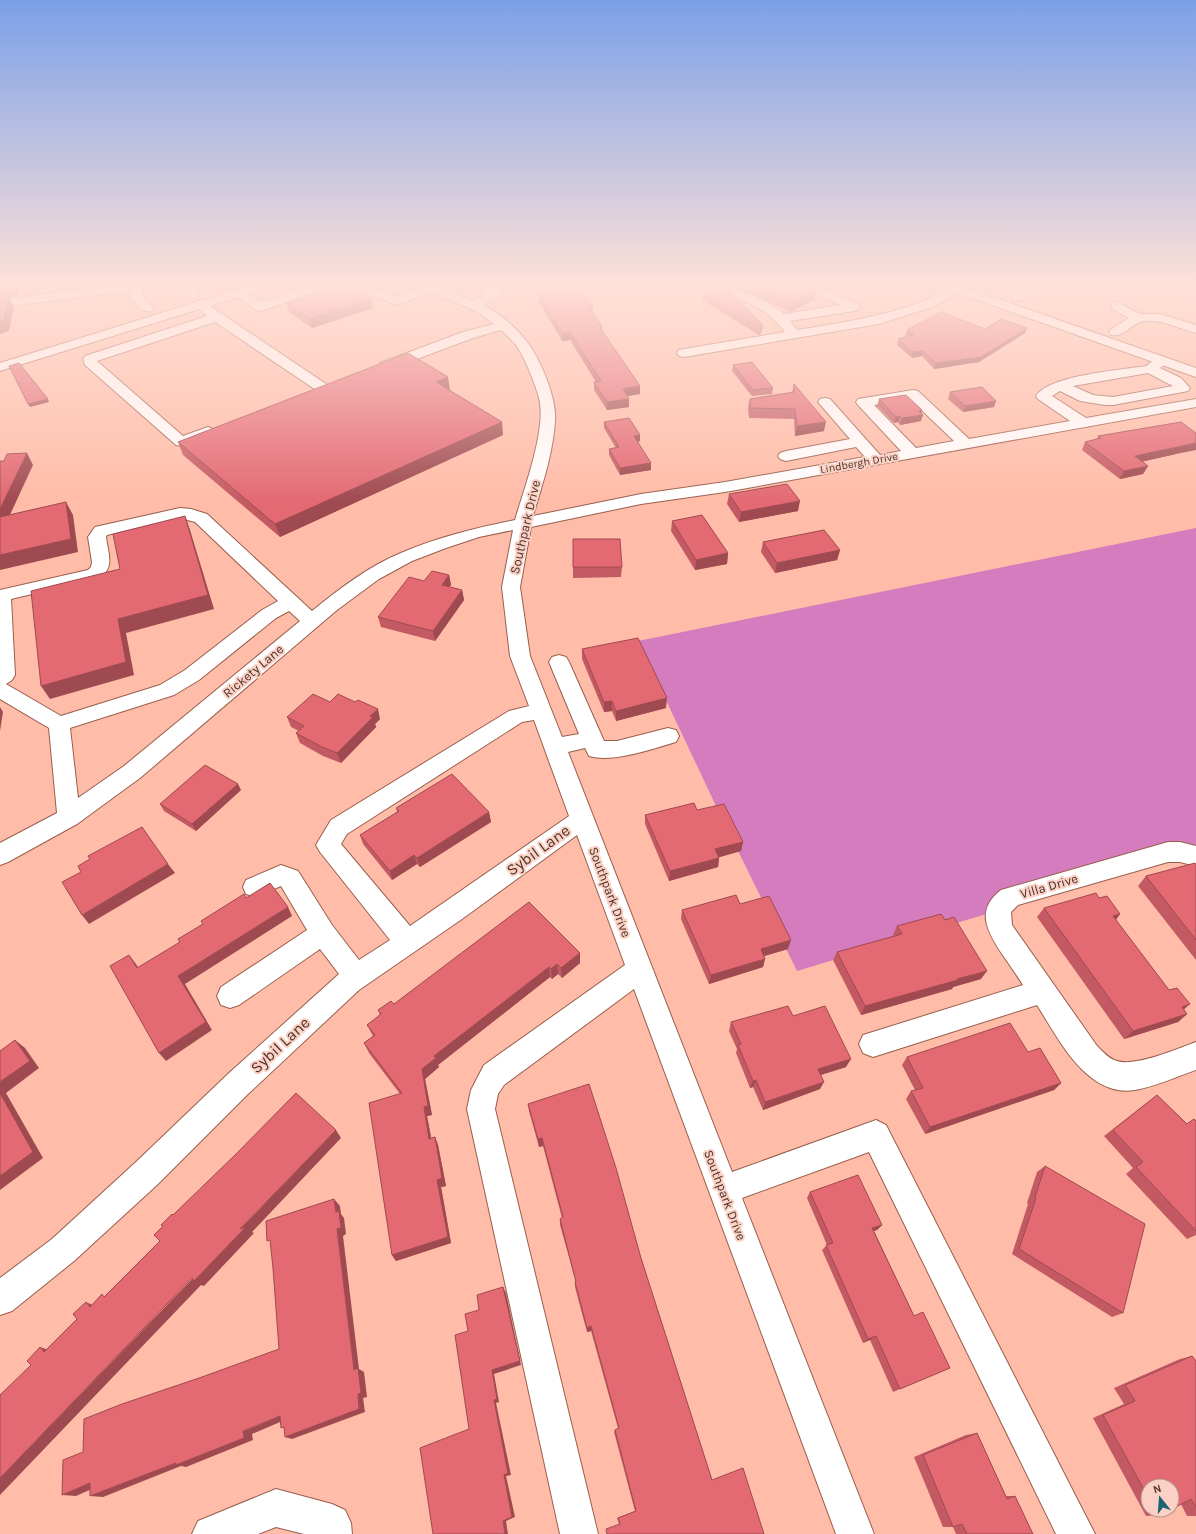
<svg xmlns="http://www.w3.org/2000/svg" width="1196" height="1534" font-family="Karla,sans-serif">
<rect width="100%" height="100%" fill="#ffbca8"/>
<path fill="#d47cbd" d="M1196 528V851L797 971 717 808 638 641Z"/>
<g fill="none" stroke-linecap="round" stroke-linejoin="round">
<defs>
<g id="minor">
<path d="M106 287H142L143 297 154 308 152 311C143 313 136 305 131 298L130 291 0 307V299Z"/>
<path d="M177 287H191L200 294 198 297H190Z"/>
<path d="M308 287H326L324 290 260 311 256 310 232 293 234 290C244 288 253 297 261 302Z"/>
<path d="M357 287H373L397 297 421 287H438L473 301 487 292 481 290 479 287C487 287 497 285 502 292L500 295 483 305C500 314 516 327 527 342 541 360 557 399 555 421 553 454 542 485 533 516L641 494 725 482 865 457 856 447 786 461 780 459 778 456 780 453 786 451 850 439 818 402 820 399 825 398 830 399 880 455 901 451 858 405 856 402 858 399 913 390 918 391 969 439 1070 421 1038 399 1036 396C1050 375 1121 370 1146 366 1153 361 1158 356 1167 358L1169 361 1160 368 1181 378 1190 388 1188 391 1183 392 1113 405H1105L1080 401 1060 391 1052 396 1086 418 1196 399V407L725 492 641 504 531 527 520 587 530 656 562 737 579 734 549 662 552 657 559 655 566 657 569 662 604 741H617L668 728 676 730 679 736 676 742C652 749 613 763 589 756L585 748 568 752 732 1172 876 1120 886 1125 1095 1534H1056L869 1152 742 1198 874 1534H836L634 989 504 1085 498 1094 495 1109 598 1534H560L467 1109 471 1090 484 1065 625 965 577 835 462 919 359 990 248 1094 158 1184 74 1261 12 1311 0 1315V1278L52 1239 136 1162 228 1074 339 974 320 949 239 1005 230 1008 221 1005 217 996 221 987 307 930 281 886 255 897 246 894 243 887 246 880 281 865 298 871 332 925 359 960 390 940 320 852 316 845 331 820 509 711 529 706 510 656 502 587 513 530 479 537 446 548 412 561 379 579 337 610 140 778 77 824 8 862 0 865V843L57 813 49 728 0 699V590L88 570 91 567 92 562 88 537 95 527 180 508 191 509 207 514 312 611C339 589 369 566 401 553 438 537 476 528 515 520 524 489 547 428 539 398 535 383 525 358 516 345 512 340 506 335 501 330L473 338 390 369 385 370 380 369 378 366 380 363 463 332 494 324 476 311 430 292 397 305 359 290ZM1148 373 1173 386 1113 397 1093 395 1073 386ZM910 399 954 441 916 448 874 405ZM180 518 195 522 278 601 262 610 185 670 160 685 61 716 6 684 12 680 15 675 11 599 100 578C115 566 108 554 106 537L107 535ZM289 611 300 621 124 766 78 798 70 728 174 695 199 680 276 618ZM534 720 569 816 410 926 341 844 347 834 522 722Z"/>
<path d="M711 287C736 286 764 298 784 314L840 305 817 295 815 292 817 289 821 288 858 304 860 307 858 310 854 311 790 321 797 330C840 323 880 317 922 302 935 297 949 282 963 288L961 291 932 307 879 324 684 357 679 356 677 353 679 350 684 349 785 332C765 305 743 301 713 290Z"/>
<path d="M1026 287H1040L1022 300H1014L1012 297Z"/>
<path d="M200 301 204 302 329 386 331 389 329 392 324 393 319 392 215 322 97 361 183 436 208 427 213 429 216 432 213 435C202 439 187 448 176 445L85 365 83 359 85 356 207 316 194 305 196 302Z"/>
<path d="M1117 302 1140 314H1160L1196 325V333C1179 329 1163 319 1145 321 1132 322 1125 338 1111 335L1109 332 1111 329 1129 318 1113 309 1111 306 1113 303Z"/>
<path d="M1168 842H1180L1196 846V866L1180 862H1168L1018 905 1011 912 1012 925 1097 1046C1103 1052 1109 1059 1117 1061 1135 1067 1177 1049 1196 1042V1070C1178 1076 1154 1087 1135 1090 1087 1098 1058 1038 1037 1005L873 1057 863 1053 859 1044 863 1035 1023 985C1016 974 1009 964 1002 954 987 931 975 910 1001 890Z"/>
<path d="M276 1489 332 1504 345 1510 351 1523 352 1534H304L276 1527 258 1534H192L198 1521Z"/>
</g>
<g id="highway">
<path d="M245 287H263L261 290 0 371V363Z"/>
<path d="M947 287H964L1196 368V377L949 290Z"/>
</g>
</defs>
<use href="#minor" stroke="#995e4d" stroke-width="2"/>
<use href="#highway" stroke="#995e4d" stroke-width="2"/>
<use href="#minor" fill="#fff" fill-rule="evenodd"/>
<use href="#highway" fill="#fff" fill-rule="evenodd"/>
</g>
<g fill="#c35a63">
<path d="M728 287H806L814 300 790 312 750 293Z"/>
<path d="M539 294 593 306V313L602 327V330L640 386V394L627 396 629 407 607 410 594 390V382H596L570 340 562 341 539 302Z"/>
<path d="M703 294 762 331 759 335 702 300Z"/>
<path d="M371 298 373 308 312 328 288 311 286 302Z"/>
<path d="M1027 328 1025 333 979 362 934 369 922 356 912 358 897 345 898 339 907 337 905 336 907 330 985 329Z"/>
<path d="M733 365 773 388 772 394 752 396 732 371Z"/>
<path d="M794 384 824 431 795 436 794 419 749 418 748 408 750 399 792 393Z"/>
<path d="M450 390 503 435 280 537 183 455 178 442Z"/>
<path d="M950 392 996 401 994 407 963 412 948 399Z"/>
<path d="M879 399 922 410V413L921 421 900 425 898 422 894 423 877 406Z"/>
<path d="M604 422 640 441 638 442 651 470 620 475 609 455V449L616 448 604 428Z"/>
<path d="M1098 436 1176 454 1141 462 1148 466 1143 474 1120 479 1082 450 1085 442 1097 439Z"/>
<path d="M729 494 798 511 739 522 727 504Z"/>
<path d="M672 521 728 553 727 564 695 570 671 531Z"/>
<path d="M763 542 840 550 837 560 775 573 761 552Z"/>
<path d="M573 567H622L621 577 573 578Z"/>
<path d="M449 575 451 585 449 587 462 590 464 600 435 641 381 627 378 617 424 581Z"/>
<path d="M582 649 666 708 616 721 612 711 604 712 582 659Z"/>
<path d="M330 702 380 719 375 724 376 727 341 763 323 756 300 743 296 733 299 731 291 727 287 717Z"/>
<path d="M241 790 196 831 164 811 160 804Z"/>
<path d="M396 808 489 812 491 822 420 867 417 864 392 880 363 844 360 835 397 812Z"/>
<path d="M697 810 743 842 741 851 719 857 718 867 669 881 645 824V815Z"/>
<path d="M1196 865V960L1138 886 1146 876Z"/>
<path d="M1099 898 1120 914 1116 920 1187 1014 1178 1022 1124 1039 1037 917 1044 908Z"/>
<path d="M740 904 788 949 764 956 765 959 763 967 709 984 681 919 682 910Z"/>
<path d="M897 926 981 979 953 987 952 989 861 1015 833 960 837 952 894 936 893 935Z"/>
<path d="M580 953V963L562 978 558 974 552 979 550 977 438 1065 439 1067 425 1079 432 1115 427 1116 431 1138 435 1137 438 1145 446 1186 441 1187 451 1243 396 1261 392 1255 400 1094 369 1053 364 1043 373 1036 367 1025 380 1015 378 1010 394 1004Z"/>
<path d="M793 1016 846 1067 821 1075 820 1089 763 1110 753 1087 750 1088 736 1053 737 1049 729 1031 731 1022Z"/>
<path d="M1028 1052 1061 1083 1054 1090 925 1134 906 1099 911 1091 915 1090 902 1065 907 1057Z"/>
<path d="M1157 1095 1187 1124 1194 1119 1196 1121V1235L1187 1239 1126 1174 1133 1168 1104 1136Z"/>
<path d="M528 1104 641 1258 712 1480 619 1524 617 1518 635 1511 614 1432 615 1430 618 1428 591 1331 587 1332 575 1287V1282H576L560 1225V1219L562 1218 543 1146 539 1147 529 1111Z"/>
<path d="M1045 1166 1123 1313 1112 1317 1012 1254 1028 1204 1027 1203 1037 1172Z"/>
<path d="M810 1192 882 1225 877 1230 874 1231 914 1316 950 1368 893 1392 870 1340 863 1343 822 1250 827 1245 807 1198Z"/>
<path d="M1192 1356 1196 1361V1516H1187L1181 1504 1148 1486V1510H1169L1158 1515 1146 1516 1093 1418 1124 1404 1114 1388 1180 1359Z"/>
<path d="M977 1433 1006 1496H1015L1033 1534H956L953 1527H943L914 1457 966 1435Z"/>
</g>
<g fill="#9f4a50">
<path d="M0 287H19L17 296H9L14 307 9 331 0 334Z"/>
<path d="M816 291 814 300 790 312 791 302Z"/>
<path d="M371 298 373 308 312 328 309 319Z"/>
<path d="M593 306V314L588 307Z"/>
<path d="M763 325 762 331 759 335 760 329Z"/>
<path d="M1027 328 1025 333 979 362 934 369 936 363Z"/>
<path d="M570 332V340L562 341V333Z"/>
<path d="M923 351 922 356 912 358 913 352Z"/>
<path d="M448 377 450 390 438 395 436 382Z"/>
<path d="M640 386V394L622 397 623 389Z"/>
<path d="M48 399 49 402 30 407 28 404Z"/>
<path d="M629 399V407L607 410V402Z"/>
<path d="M996 401 994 407 963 412 965 406Z"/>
<path d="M922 410 921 415H923L921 421 900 425 902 418 919 411Z"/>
<path d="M900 416 898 422 894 423 896 417Z"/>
<path d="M502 422 503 435 280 537 275 524Z"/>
<path d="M826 422 824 431 795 436 797 426Z"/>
<path d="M640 435V441L634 442V436Z"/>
<path d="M1196 443V450L1176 454 1131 464 1135 456Z"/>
<path d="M27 453 33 465 3 530 0 525V509Z"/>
<path d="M651 463V470L620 475V468Z"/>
<path d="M1148 466 1143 474 1120 479 1124 471Z"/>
<path d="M800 501 798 511 739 522 741 512Z"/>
<path d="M66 502 73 515 78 552 0 570V555Z"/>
<path d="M185 516 190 530 214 609 126 633 134 675 50 699 41 686 118 619Z"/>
<path d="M840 550 837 560 775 573 777 563Z"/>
<path d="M728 553 727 564 695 570 696 560Z"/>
<path d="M449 575 451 585 443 595 442 585Z"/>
<path d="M462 590 464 600 435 641 433 631Z"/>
<path d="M667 698 666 708 616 721V711Z"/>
<path d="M612 701V711L604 712V702Z"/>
<path d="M0 707 3 712 0 731Z"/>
<path d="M378 709 380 719 375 724 376 727 341 763 337 753 370 716Z"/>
<path d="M238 784 241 790 196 831 192 824Z"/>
<path d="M489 812 491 822 420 867 417 858Z"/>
<path d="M743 842 741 851 713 859 715 849Z"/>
<path d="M414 855 417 864 392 880 390 871Z"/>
<path d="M719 858 718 867 669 881 670 871Z"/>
<path d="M168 864 175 873 89 924 82 915Z"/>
<path d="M288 907 292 916 185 984 212 1030 166 1061 159 1053 178 976Z"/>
<path d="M1120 914 1113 923V916Z"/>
<path d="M791 940 788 949 758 958 761 949Z"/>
<path d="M580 953V963L562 978 561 968Z"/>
<path d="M129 955 136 964 144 977 137 968Z"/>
<path d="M765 959 763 967 709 984 711 975Z"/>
<path d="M557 964 558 974 552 979 551 969Z"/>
<path d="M549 967 550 977 438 1065 439 1067 425 1079 432 1115 427 1116 433 1147 429 1139 424 1107 422 1069 434 1056Z"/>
<path d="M987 971 981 979 953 987 952 989 861 1015 865 1006Z"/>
<path d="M1190 1004 1180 1013 1182 1007Z"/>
<path d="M1187 1014 1178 1022 1124 1039 1133 1031Z"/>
<path d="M15 1040 25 1048 39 1068 6 1093 43 1158 0 1190V1082Z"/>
<path d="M851 1059 846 1067 814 1077 818 1069Z"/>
<path d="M756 1080 753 1087 750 1088 753 1081Z"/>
<path d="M824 1082 820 1089 763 1110 765 1102Z"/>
<path d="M1061 1083 1054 1090 925 1134 930 1127Z"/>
<path d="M336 1130 341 1138 252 1232 254 1233 204 1286 201 1285 0 1495V1478Z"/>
<path d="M435 1137 438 1145 446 1186 441 1187 451 1243 396 1261 392 1255 437 1180Z"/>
<path d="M542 1138 543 1146 539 1147 538 1139Z"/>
<path d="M334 1199 340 1206 341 1214 344 1218 346 1234 343 1236 359 1369 364 1372 367 1397 363 1398 365 1412 292 1439 285 1437 358 1394 354 1370 337 1229Z"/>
<path d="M882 1225 877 1230 867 1233 872 1228Z"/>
<path d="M503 1287 506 1293 521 1365 494 1374 499 1402 496 1403 511 1475 506 1476 515 1517 506 1521 508 1534H505L503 1521 504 1475 494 1400 492 1370Z"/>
<path d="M86 1302 97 1307H90Z"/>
<path d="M591 1326V1331L587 1332V1328Z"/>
<path d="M876 1336 870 1340 863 1343 868 1339Z"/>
<path d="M40 1347 54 1352H44Z"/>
<path d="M280 1416 287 1419 252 1434 253 1440 186 1467 181 1466 103 1497 90 1496Z"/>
<path d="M90 1483 103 1484 76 1496 62 1495Z"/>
</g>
<g fill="#e36973" stroke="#9f4a50">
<path d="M336 287H354L371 298 309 319 286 302Z"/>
<path d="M758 287H806L816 291 791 302Z"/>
<path d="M580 289 593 306 588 307 602 327 600 328 640 386 623 389 629 399 607 402 594 382 601 381 570 332 562 333 539 294Z"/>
<path d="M722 289 731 292 763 325 760 329 703 294Z"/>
<path d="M9 296 3 321 0 322V297Z"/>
<path d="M941 312 985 329 1002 319 1027 328 981 357 936 363 923 351 913 352 898 339 914 335 907 330Z"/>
<path d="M408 353 448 377 436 382 502 422 275 524 178 442Z"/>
<path d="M752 362 773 388 753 390 733 365Z"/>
<path d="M19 363 48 399 28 404 9 366Z"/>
<path d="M794 384 826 422 797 426 795 409 750 408V399L794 392Z"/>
<path d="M982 387 996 401 965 406 950 392Z"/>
<path d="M906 395 922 410 919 411 923 415 902 418 900 416 896 417 879 399Z"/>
<path d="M629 418 640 435 634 436 651 463 620 468 609 449 619 447 604 422Z"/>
<path d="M1181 422 1196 433V443L1135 456 1148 466 1124 471 1085 442 1101 438 1098 436Z"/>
<path d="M27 453 0 509V461H4L7 454Z"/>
<path d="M787 484 800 501 741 512 729 494Z"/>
<path d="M66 502 71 539 0 555V517Z"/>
<path d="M702 515 728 553 696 560 672 521Z"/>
<path d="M185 516 208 595 118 619 126 662 41 686 31 591 120 569 113 534Z"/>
<path d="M824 530 840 550 777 563 763 542Z"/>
<path d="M573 539H620L622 567H573Z"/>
<path d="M432 571 449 575 442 585 462 590 433 631 378 617 409 577 424 581Z"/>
<path d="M638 638 667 698 616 711 612 701 604 702 582 649Z"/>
<path d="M313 694 330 702 338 694 355 702 358 700 378 709 370 716 373 717 337 753 320 746 296 733 304 726 287 717Z"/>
<path d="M205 765 238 784 192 824 160 804Z"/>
<path d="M452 774 489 812 417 858 414 855 390 871 360 835 399 811 396 808Z"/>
<path d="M694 803 697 810 724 804 743 842 715 849 719 858 670 871 645 815Z"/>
<path d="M142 827 168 864 82 915 62 882 81 872 78 866 90 859 88 856Z"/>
<path d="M1195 863 1196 865V940L1146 876Z"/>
<path d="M270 883 288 907 178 976 206 1022 159 1053 110 966 129 955 137 968 180 942 178 939 203 924 201 921 244 894 246 898Z"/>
<path d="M1096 893 1099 898 1107 896 1120 914 1113 916 1169 990 1177 988 1190 1004 1182 1007 1187 1014 1133 1031 1044 908Z"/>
<path d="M736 895 740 904 769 896 791 940 761 949 765 959 711 975 682 910Z"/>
<path d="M529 902 580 953 561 968 557 964 551 969 549 967 434 1056 436 1058 422 1069 428 1106 424 1107 429 1139 435 1137 442 1178 437 1180 448 1237 392 1255 369 1103 402 1093 364 1043 375 1035 367 1025 381 1014 378 1010 391 1001 394 1004Z"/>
<path d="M941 914 945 920 954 917 987 971 957 979 958 980 865 1006 837 952 902 934 897 926Z"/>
<path d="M788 1006 793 1016 825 1006 851 1059 818 1069 824 1082 765 1102 756 1080 753 1081 738 1045 741 1044 731 1022Z"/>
<path d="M1010 1023 1028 1052 1040 1048 1061 1083 930 1127 911 1091 923 1088 907 1057Z"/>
<path d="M15 1040 30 1061 0 1082V1051Z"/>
<path d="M589 1084 616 1168 641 1258 712 1480 743 1468 764 1534H607L606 1529 620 1524 618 1518 636 1511 615 1430 619 1428 591 1326 587 1328 575 1282H576L560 1219 563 1217 542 1138 538 1139 528 1104Z"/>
<path d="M0 1093 33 1152 0 1176Z"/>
<path d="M296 1093 336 1130 240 1229 246 1227 194 1281 192 1278 0 1478V1395L31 1365 27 1361 40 1347 44 1352 77 1319 73 1314 86 1302 90 1307 102 1294 104 1297 160 1241 154 1235 163 1226 161 1225 172 1214 173 1215 236 1154Z"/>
<path d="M1157 1095 1187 1124 1194 1119 1196 1121V1231L1136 1167 1143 1162 1113 1130Z"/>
<path d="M1045 1166 1145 1224 1123 1313 1019 1249 1036 1198 1035 1197Z"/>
<path d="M858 1175 882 1225 872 1228 914 1316 923 1312 950 1368 900 1389 876 1336 868 1339 826 1245 833 1243 810 1192Z"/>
<path d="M334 1199 336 1212 339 1211 341 1228 337 1229 354 1370 358 1368 361 1393 358 1394 359 1409 285 1437 284 1427 281 1428 280 1416 243 1431 244 1438 176 1465V1463L90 1496V1483L62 1495 63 1460 83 1452 84 1419 122 1404 202 1377 279 1349 273 1268 270 1240 267 1241 266 1221Z"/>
<path d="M503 1287 520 1361 492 1370 497 1399 494 1400 508 1473 504 1475 512 1517 503 1521 505 1534H433L420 1448 469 1429 455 1335 468 1331 465 1314 479 1310 477 1295Z"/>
<path d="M1192 1356 1196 1361V1507L1191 1499 1172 1509V1486H1148V1497L1103 1415 1135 1401 1125 1385Z"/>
<path d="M977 1433 1007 1499 1015 1496 1033 1534H967L962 1524 953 1527 923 1455Z"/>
<path d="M1155 1510H1169L1158 1515Z"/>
</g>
<linearGradient id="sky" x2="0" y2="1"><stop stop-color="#7ba0e8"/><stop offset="0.57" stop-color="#ffe1d8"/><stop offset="1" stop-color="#ffe1d8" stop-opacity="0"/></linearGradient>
<rect width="1196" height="502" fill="url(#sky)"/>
<g text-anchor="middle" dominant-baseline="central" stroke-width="4" stroke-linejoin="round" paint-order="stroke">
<g font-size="11" fill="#4e342c" stroke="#fad1c4">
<text transform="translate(859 463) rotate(-10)">Lindbergh Drive</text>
</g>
<g font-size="13" fill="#4e342c" stroke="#fad1c4">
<text transform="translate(525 527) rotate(-77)">Southpark Drive</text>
<text transform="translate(253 671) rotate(-40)">Rickety Lane</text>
<text transform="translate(1049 886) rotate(-16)">Villa Drive</text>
<text transform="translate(610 892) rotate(69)">Southpark Drive</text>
<text transform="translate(725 1195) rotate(69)">Southpark Drive</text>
</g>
<g font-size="16" fill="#4e342c" stroke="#fad1c4">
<text transform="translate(538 850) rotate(-36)">Sybil Lane</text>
<text transform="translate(280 1045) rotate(-43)">Sybil Lane</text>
</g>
</g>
<g transform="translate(1160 1498) rotate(343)"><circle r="19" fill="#fad1c4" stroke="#b59287"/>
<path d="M0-3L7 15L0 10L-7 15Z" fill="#1b6272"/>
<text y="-6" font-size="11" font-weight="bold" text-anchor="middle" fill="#4e342c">N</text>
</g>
</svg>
